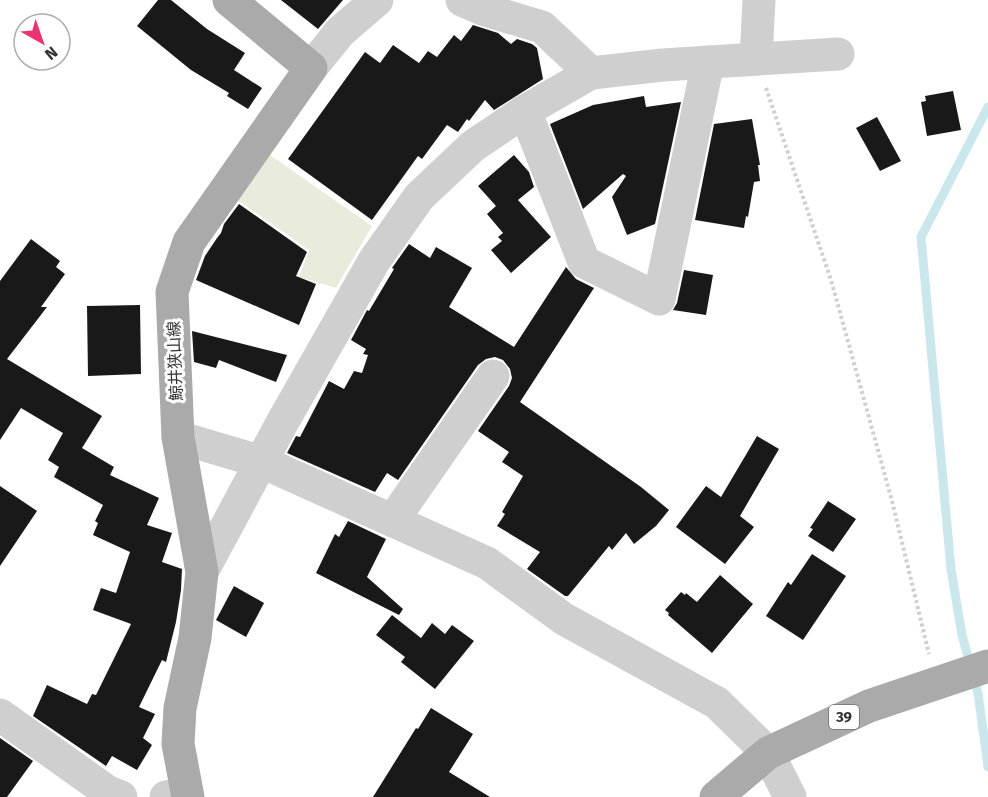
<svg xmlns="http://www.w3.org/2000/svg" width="988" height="797" font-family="'Fira Sans','Noto Sans JP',sans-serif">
<rect width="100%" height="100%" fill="#fff"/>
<path fill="#e9ecdd" d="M267 153 372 226 336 288 299 277 309 250 236 199Z"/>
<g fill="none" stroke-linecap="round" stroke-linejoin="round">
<path stroke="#cae8ec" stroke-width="9" d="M988 107 921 237 951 569 962 635 978 693 988 767"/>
</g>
<g fill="#191919">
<path d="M158 0H171L207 29 245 53 234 70 262 88 248 109 227 96 229 93 191 70 137 26Z"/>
<path d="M281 0H343L318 29Z"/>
<path d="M473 25 498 33 511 44 517 39 532 44 537 48 543 79 494 110 485 100 469 121 467 119 458 132 447 125 422 159 418 156 372 220 288 159 365 52 380 63 393 45 419 63 428 51 437 57 454 35 461 41Z"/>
<path d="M953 91 961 130 927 136 921 102 926 101 925 96Z"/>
<path d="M644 96 646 107 681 102 655 224 627 235 612 197 626 176 623 174 583 209 550 124 593 105Z"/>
<path d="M877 117 901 161 880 171 856 128Z"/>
<path d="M752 119 760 165H758L760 181 754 182 748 217 746 216 744 228 695 220 714 124Z"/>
<path d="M514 155 529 172 534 187 518 200 551 237 511 273 491 250 502 241 498 237 503 233 487 214 496 206 478 186Z"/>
<path d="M239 204 307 252 296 276 316 284 299 325 196 280 205 256 217 238 221 233 224 224Z"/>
<path d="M31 239 60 261 56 267 65 274 41 307H47L7 359 102 416 82 448 114 467 110 475 159 498 147 525 172 533 162 562 182 569 181 590 176 622 166 662 162 660 139 707 155 714 143 738 152 745 137 770 112 756 106 766 33 716 47 685 87 704 92 694 96 695 131 624 93 610 101 588 116 593 130 552 93 535 98 523 95 521 103 505 54 477 59 467 48 460 63 433 21 408 0 440V281Z"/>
<path d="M409 244 430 258 436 247 472 268 449 307 514 347 566 267 576 279 594 288 520 402 641 487 669 510 656 526 634 544 626 533 612 550 609 546 568 596H565L527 569 540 552 497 526 505 514 502 512 523 476 502 462 509 452 478 431 509 386 512 378 510 369 503 360 495 357 486 359 478 365 398 480 387 473 375 492 287 453 296 436 300 437 329 381 344 389 354 371 362 373 368 355 363 354 366 349 351 340 367 310 369 311 394 269 392 268Z"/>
<path d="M684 270 713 275 706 315 673 310 677 303Z"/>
<path d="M140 305 141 374 88 376 87 306Z"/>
<path d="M192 331 287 355 276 382 219 360 216 368 194 362Z"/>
<path d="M757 436 779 449 740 516 754 527 725 564 676 527 706 486 721 497Z"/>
<path d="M0 486 37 511 0 566Z"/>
<path d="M828 501 856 519 833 552 808 536 813 529 810 528Z"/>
<path d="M348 521 386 539 367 577 403 609 399 615 316 573 335 534 339 537Z"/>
<path d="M812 554 846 576 803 640 766 616 788 582 791 585Z"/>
<path d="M720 575 753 604 712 653 668 615 669 613 665 610 681 592 685 595 686 593 697 602Z"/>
<path d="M234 586 264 603 246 637 216 620Z"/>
<path d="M392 615 421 638 432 623 445 634 452 625 474 641 435 689 401 662 405 657 376 635Z"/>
<path d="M431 708 473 734 449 772 490 797H373L416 728 418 729Z"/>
<path d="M0 738 33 761 7 797H0Z"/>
</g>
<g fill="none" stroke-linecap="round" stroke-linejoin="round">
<path stroke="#cfcfcf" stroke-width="4" stroke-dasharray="3 3" stroke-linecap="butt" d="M766 88 831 280 892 501 929 654"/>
<g stroke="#cfcfcf" stroke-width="33">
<path d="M462 0 485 10 542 27 591 73"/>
<path d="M756 59 759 0"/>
<path d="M311 68 340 32 377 0"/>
<path d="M525 111 584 262 659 299 708 62"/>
<path d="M178 437 262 462 487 563 564 619 717 703 768 753 790 797"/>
<path d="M393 520 493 376"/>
<path d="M202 572 282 423 374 261 419 197 473 146 525 111 591 73 663 65 838 54"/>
<path d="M0 715 108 792 121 797"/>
<path d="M166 797 187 793"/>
</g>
<g stroke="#aaa" stroke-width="33">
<path d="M188 797 178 744 180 708 195 638 202 572 178 437 172 292 189 242 311 68 229 0"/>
<path d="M716 797 768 753 869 706 988 666"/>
</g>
</g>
<g text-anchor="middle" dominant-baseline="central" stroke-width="6" stroke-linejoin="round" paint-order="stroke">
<rect fill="#fff" stroke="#707070" stroke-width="1.5" x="829" y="705" width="30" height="24" rx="4.5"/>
<g font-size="15" font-weight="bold" fill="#323232">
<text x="844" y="717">39</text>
</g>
<g font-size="16" fill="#323232" stroke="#fff">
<text transform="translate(175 361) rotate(-92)">鯨井狭山線</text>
</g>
</g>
<g transform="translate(42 42) rotate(140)"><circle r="28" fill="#ffffff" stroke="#adadad" stroke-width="1.5"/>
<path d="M0-4.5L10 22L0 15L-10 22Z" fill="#ea3370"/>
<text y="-9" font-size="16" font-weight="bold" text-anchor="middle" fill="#323232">N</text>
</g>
</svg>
